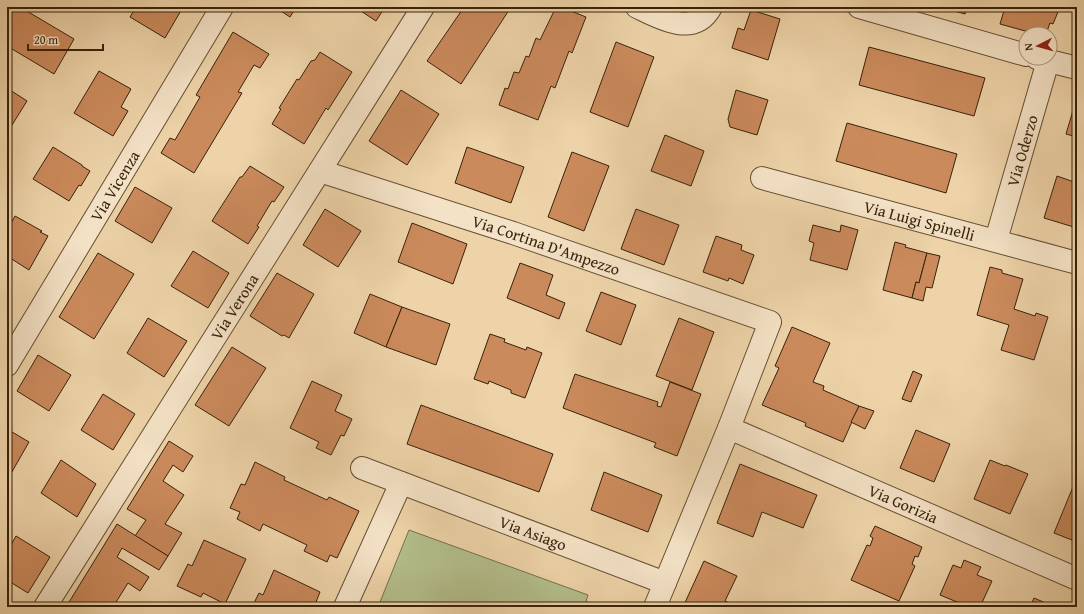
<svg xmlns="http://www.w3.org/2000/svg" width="1084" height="614" font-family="'Gentium Book Plus',serif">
<rect width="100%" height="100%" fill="#eed3a8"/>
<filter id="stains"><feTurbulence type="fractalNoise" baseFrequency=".005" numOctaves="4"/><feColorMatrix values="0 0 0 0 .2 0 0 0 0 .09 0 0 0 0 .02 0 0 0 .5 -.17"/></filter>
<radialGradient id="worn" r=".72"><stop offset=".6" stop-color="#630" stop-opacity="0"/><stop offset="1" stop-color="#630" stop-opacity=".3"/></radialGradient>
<path fill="#b3be8c" stroke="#75704c" d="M409 530 588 595 586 601 592 604 593 607H378Z"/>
<g fill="#cb8a5c" stroke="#37220b">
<path d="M11 7H20L74 39 54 74 7 46V14Z"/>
<path d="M136 7H183L165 38 130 17Z"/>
<path d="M275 7H296L290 17Z"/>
<path d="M355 7H385L376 21Z"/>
<path d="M464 7H511L461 84 427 61Z"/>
<path d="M556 7 566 9 586 17 572 53 569 51 555 88 551 86 538 120 499 105 505 88 508 89 514 72 519 73 526 56 529 57 536 38 540 40Z"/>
<path d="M940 7H967L965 14Z"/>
<path d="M1005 7H1060L1053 24 1050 23 1046 34H1036L1000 24Z"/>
<path d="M751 10 780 19 768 60 732 48 738 28 744 30Z"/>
<path d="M233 32 269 54 260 68 254 65 238 92 242 93 194 173 161 153 170 138 175 140 200 97 196 95Z"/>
<path d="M616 42 654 57 628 127 590 112Z"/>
<path d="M869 47 985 78 974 116 859 85Z"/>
<path d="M320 52 352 72 328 110 326 108 304 144 272 124 281 109 279 108 297 79 299 80 311 61 315 60Z"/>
<path d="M99 71 131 89 121 107 128 111 113 136 74 113Z"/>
<path d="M7 88 27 101 7 133Z"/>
<path d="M401 90 439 114 407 165 369 141Z"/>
<path d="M736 90 768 100 757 135 730 127 728 119Z"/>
<path d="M1077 97V137L1066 134Z"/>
<path d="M847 123 957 154 946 193 836 161Z"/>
<path d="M665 135 704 151 691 186 651 171Z"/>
<path d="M53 147 82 165V166L90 171 81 186 79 185 69 201 33 179Z"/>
<path d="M467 147 524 167 511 203 455 183Z"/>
<path d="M572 152 609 166 584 231 548 217Z"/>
<path d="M250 166 284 187 274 202 272 201 257 226 259 227 248 244 212 221 240 177H242Z"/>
<path d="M1057 176 1077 183V228L1044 218Z"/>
<path d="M135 187 172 208 152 243 115 221Z"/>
<path d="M325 209 361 231 338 267 303 245Z"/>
<path d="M636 209 679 225 664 265 621 249Z"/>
<path d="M15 216 42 231 40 232 48 236 29 270 10 258 11 255 7 253V231Z"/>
<path d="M412 223 467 244 453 284 398 262Z"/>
<path d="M813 225 840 232 841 225 858 230 847 270 810 260 814 243 809 241Z"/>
<path d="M716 236 742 245 741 250 754 255 743 284 729 278 728 281 703 272Z"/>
<path d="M895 242 906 245 905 247 927 253 919 283 916 282 912 298 883 290Z"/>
<path d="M193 251 229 273 208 308 171 286Z"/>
<path d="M98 253 134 274 94 339 59 317Z"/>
<path d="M927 253 940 256 932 288 926 287 923 301 912 298 916 282 919 283Z"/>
<path d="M520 263 553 275 546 295 565 303 559 319 507 298Z"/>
<path d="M990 267 1002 270V273L1023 279 1014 309 1035 316 1036 313 1048 317 1034 360 1001 350 1009 325 977 315Z"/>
<path d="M277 273 314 294 289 338 284 335 282 336 250 316Z"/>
<path d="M601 292 636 305 621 345 586 331Z"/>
<path d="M370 294 402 307 386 347 354 333Z"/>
<path d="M402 307 450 324 436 365 386 347Z"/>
<path d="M148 318 187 341 164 377 127 353Z"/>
<path d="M679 318 714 332 692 390 656 376Z"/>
<path d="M792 327 830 343 813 382 824 386 823 390 859 406 843 442 805 426 806 423 762 405 779 368 775 366Z"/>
<path d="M490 334 505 339 504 342 526 350 527 347 542 353 525 398 511 393V390L489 381 488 384 474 379Z"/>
<path d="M232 347 266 368 229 426 195 405Z"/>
<path d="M38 355 71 375 49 411 17 391Z"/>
<path d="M913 371 922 375 911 402 902 399Z"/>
<path d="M575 374 658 402 657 406 661 407 670 382 701 394 677 456 654 447 656 443 563 408Z"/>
<path d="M312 381 342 395 335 411 352 419 344 436 341 435 331 455 316 448 319 442 290 428Z"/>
<path d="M103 394 135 414 113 450 81 430Z"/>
<path d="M421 405 553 454 539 492 407 444Z"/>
<path d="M859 406 874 411 865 429 851 422Z"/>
<path d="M7 429 29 442 9 477 7 476Z"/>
<path d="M916 430 950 444 934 482 900 468Z"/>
<path d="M169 441 193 456 183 472 173 465 163 481 184 495 165 524 182 533 168 556 135 536 146 520 127 509Z"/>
<path d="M61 460 96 484 77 517 41 493Z"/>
<path d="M990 460 1005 466 1006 465 1028 474 1010 514 974 499Z"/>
<path d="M255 462 285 477 284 480 327 500 329 497 359 511 337 558 330 555 327 562 304 551 307 545 263 524 260 531 237 519 240 512 230 508 241 484 245 485Z"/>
<path d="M740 464 817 495 803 528 762 512 753 537 717 523Z"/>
<path d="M604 472 662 495 648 532 591 510Z"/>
<path d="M1077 477V542L1054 533Z"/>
<path d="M117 524 168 556 159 570 122 548 117 557 149 577 140 591 128 583 113 607H66Z"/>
<path d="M875 526 922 547 918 557 915 556 912 564 915 566 899 601 851 580 867 545 870 546 873 538 870 536Z"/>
<path d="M16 536 50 557 28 593 7 580V542L11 545Z"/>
<path d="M204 540 246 559 225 604 203 593 201 597 177 586 188 564 192 566Z"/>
<path d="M964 560 981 567 977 575 992 581 980 607H969L940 595 953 565 961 568Z"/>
<path d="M704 561 737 576 725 601 739 607H683Z"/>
<path d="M274 570 320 592 314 607H252L259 593 263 595Z"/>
<path d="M1034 598 1055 607H1030Z"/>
</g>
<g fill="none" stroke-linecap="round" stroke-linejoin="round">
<defs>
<g id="street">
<path d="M637 7C660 18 694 38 711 7"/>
<path d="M859 7 1026 55"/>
<path d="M1037 58 1077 68"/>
<path id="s1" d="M320 171 513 233 770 322 729 428 655 607"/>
<path id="s2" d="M762 178 1077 263"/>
<path id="s3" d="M996 240 1048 61"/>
<path id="s4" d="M7 365 222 7"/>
<path id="s5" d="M729 428 1077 579"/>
<path id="s6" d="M362 468 665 583"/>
<path id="s7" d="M45 607 423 7"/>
<path d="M345 607 401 483"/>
</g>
</defs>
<use href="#street" stroke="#654e32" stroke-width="24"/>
<use href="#street" stroke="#f4e2c6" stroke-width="22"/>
</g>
<g text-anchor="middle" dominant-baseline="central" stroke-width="3.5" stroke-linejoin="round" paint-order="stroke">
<g font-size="16" fill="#37220b" stroke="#f4e2c6">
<text stroke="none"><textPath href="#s3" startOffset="93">Via Oderzo</textPath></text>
<text stroke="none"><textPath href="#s4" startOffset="209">Via Vicenza</textPath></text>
<text stroke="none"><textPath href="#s2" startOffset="163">Via Luigi Spinelli</textPath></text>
<text stroke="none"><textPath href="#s1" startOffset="238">Via Cortina D'Ampezzo</textPath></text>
<text stroke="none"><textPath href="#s7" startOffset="355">Via Verona</textPath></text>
<text stroke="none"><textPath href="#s5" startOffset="190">Via Gorizia</textPath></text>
<text stroke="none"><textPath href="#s6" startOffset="183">Via Asiago</textPath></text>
</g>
</g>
<rect width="1084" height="614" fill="none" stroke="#eed3a8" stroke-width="24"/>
<rect x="8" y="8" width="1068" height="598" fill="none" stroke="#37220b" stroke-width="2"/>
<rect x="12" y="12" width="1060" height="590" fill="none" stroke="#37220b"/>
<g transform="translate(1038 46) rotate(264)"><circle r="19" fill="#f4e2c6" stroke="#a8957b"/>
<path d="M0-3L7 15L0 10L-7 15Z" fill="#8f2418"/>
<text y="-6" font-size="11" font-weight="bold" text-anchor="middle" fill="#37220b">N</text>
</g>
<path d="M28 44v6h75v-6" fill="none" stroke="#37220b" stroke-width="2"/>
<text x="34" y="44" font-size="12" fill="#37220b" stroke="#f4e2c6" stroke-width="3" paint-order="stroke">20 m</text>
<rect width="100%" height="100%" filter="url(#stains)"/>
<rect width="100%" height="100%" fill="url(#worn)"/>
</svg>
